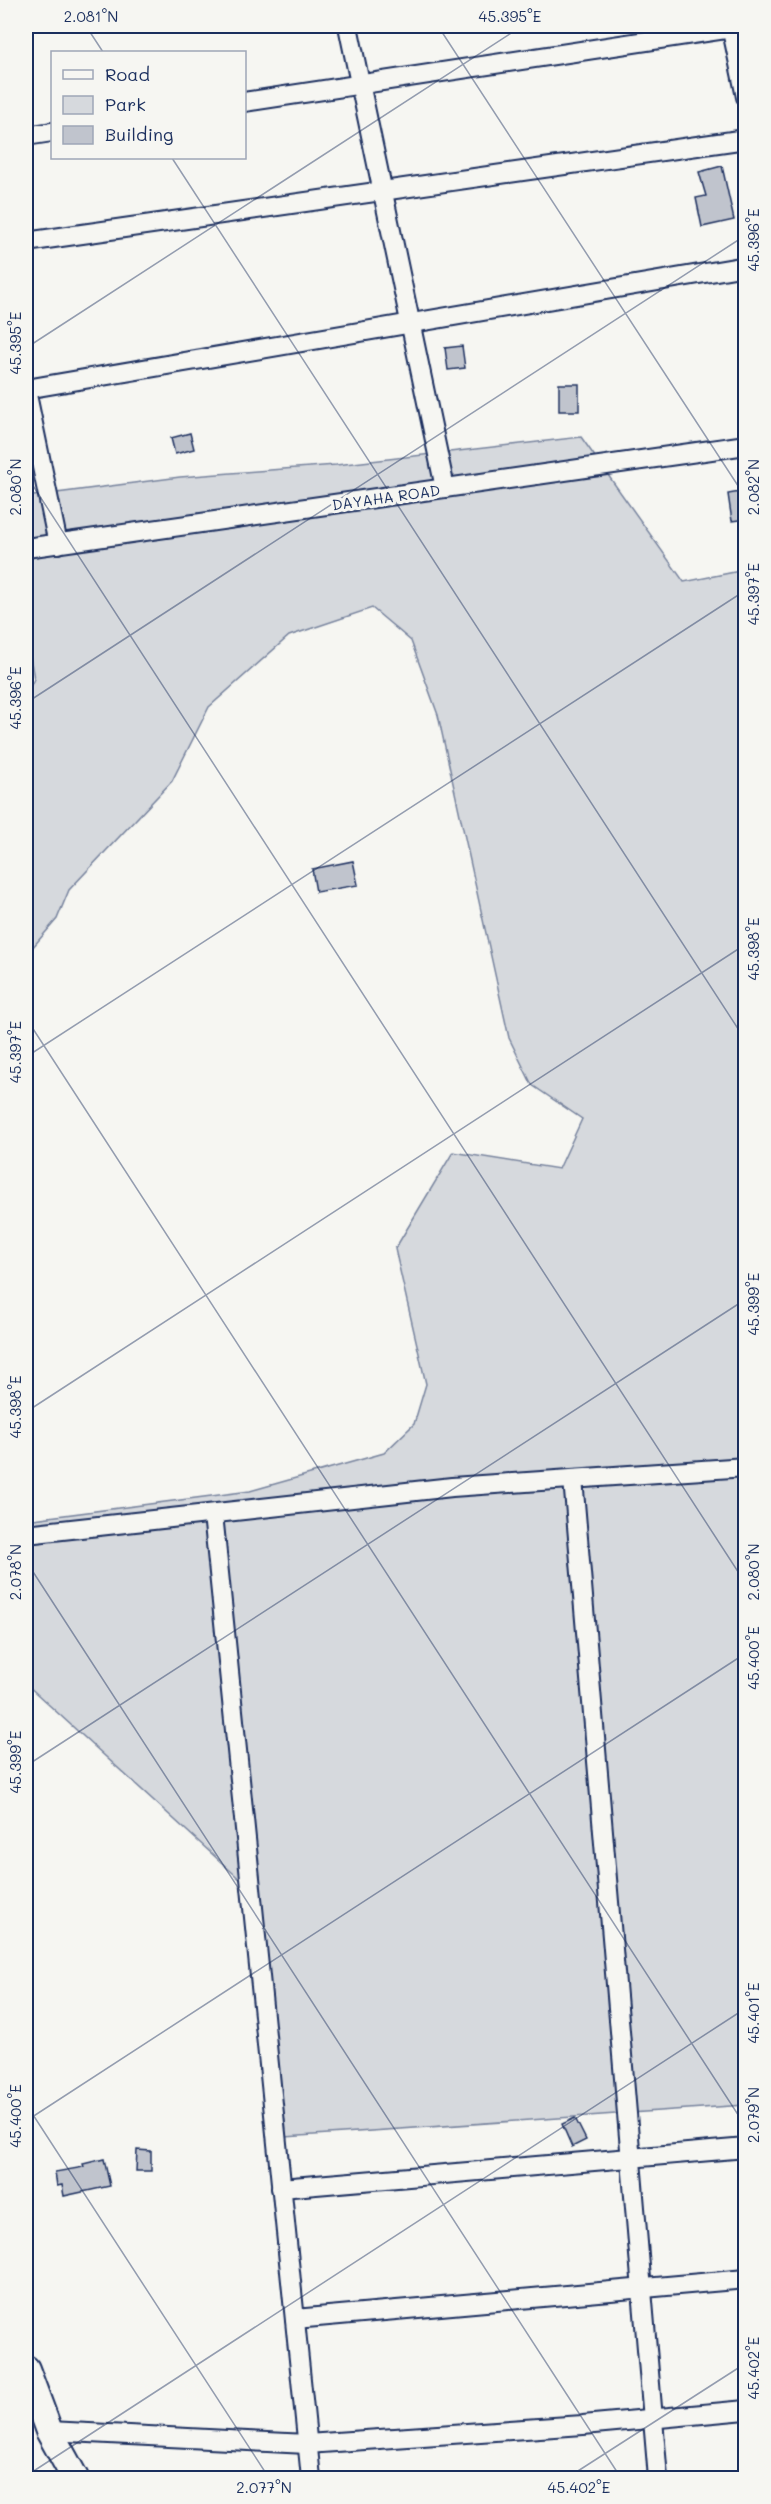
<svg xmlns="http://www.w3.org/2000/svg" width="771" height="2504" font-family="Mali,sans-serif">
<rect width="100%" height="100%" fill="#f6f6f2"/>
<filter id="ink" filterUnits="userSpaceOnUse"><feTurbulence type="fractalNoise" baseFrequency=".0167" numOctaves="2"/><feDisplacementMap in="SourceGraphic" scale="12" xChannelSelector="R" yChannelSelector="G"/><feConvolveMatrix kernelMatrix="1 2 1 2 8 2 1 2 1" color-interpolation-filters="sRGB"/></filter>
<g filter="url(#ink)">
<path fill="#d6d9dd" stroke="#78849e" stroke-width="1.5" d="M581 437 684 582 745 570V2105L271 2138 256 1894 26 1684V1520L250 1491 384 1453 414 1424 426 1384 395 1249 453 1152 559 1169 582 1119 532 1085 509 1038 438 715 411 641 372 608 289 636 209 707 172 781 69 890 57 919 26 955V695L34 679 26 633V497L180 477 336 465Z"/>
<g fill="#c0c4cd" stroke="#1b2f5e" stroke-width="1.5">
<path d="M722 166 734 220 702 227 696 198 706 196 699 172Z"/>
<path d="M462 346 465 368 448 370 445 348Z"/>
<rect x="559" y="384" width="20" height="27"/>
<path d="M190 433 194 449 175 454 171 438Z"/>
<path d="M746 491V519L732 521 728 494Z"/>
<path d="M353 861 358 885 316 892 312 869Z"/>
<path d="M575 2118 586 2140 572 2147 562 2124Z"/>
<path d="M137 2150 151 2151V2171H136Z"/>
<path d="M104 2159 110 2186 64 2196 62 2185 57 2186 55 2172 84 2167 83 2164Z"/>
</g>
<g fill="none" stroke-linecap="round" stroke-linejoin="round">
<defs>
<g id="street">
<path d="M348 26 445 488"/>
<path d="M731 26 746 97"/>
<path d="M244 102 732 28"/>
<path d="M26 136 52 132"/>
<path d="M26 242 746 139"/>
<path d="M26 389 746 266"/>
<path d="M26 390 58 544"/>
<path d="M26 548 746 445"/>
<path d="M573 1479 658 2478"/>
<path d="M213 1514 311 2478"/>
<path d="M26 1534 452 1487 746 1467"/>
<path d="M281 2188 746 2148"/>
<path d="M295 2319 746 2279"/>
<path d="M49 2431 307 2444 583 2425 746 2410"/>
</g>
<path id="secondary" d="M26 2369 49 2431 75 2478"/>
</defs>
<use href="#street" stroke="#1b2f5e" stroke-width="22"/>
<use href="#secondary" stroke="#1b2f5e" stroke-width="30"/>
<use href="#street" stroke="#f6f6f2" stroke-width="18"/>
<use href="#secondary" stroke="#f6f6f2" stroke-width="26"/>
</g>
</g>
<path fill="none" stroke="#1b2f5e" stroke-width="1.5" stroke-opacity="0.45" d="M86 26 103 52M438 26 746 498M172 158 746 1041M26 348 522 26M26 475 746 1584M26 703 746 235M26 1018 746 2127M26 1057 746 590M26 1412 746 944M26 1561 621 2478M26 1766 746 1299M26 2104 269 2478M26 2121 746 1653M26 2476 746 2008M567 2478 746 2363"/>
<g text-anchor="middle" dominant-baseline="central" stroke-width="6" stroke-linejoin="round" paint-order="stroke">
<g font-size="15" fill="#1b2f5e" stroke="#f6f6f2">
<text transform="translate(386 497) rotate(-8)">DAYAHA ROAD</text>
</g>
</g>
<rect width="771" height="2504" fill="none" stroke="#f6f6f2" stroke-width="66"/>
<rect x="51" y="51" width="195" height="108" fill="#f6f6f2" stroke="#9ea6b7" stroke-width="1.5"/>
<rect x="63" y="70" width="30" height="9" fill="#f6f6f2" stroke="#9ea6b7" stroke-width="1.5"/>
<text x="105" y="81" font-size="18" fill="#1b2f5e">Road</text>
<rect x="63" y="96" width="30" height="18" fill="#d6d9dd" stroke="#9ea6b7" stroke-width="1.5"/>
<text x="105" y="111" font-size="18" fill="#1b2f5e">Park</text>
<rect x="63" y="126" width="30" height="18" fill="#c0c4cd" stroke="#9ea6b7" stroke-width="1.5"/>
<text x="105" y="141" font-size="18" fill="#1b2f5e">Building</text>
<rect x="33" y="33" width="705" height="2438" fill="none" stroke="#1b2f5e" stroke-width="2"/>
<g font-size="15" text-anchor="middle" fill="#1b2f5e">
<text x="91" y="22">2.081°N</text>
<text x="510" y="22">45.395°E</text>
<text transform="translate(754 240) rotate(-90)" y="5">45.396°E</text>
<text transform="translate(16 343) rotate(-90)" y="5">45.395°E</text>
<text transform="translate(16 487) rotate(-90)" y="5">2.080°N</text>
<text transform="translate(754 487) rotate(-90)" y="5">2.082°N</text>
<text transform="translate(754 594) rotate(-90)" y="5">45.397°E</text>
<text transform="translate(16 698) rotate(-90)" y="5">45.396°E</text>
<text transform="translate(754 949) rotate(-90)" y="5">45.398°E</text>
<text transform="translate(16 1052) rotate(-90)" y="5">45.397°E</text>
<text transform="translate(754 1304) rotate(-90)" y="5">45.399°E</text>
<text transform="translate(16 1407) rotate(-90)" y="5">45.398°E</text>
<text transform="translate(16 1572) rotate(-90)" y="5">2.078°N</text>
<text transform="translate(754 1572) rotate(-90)" y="5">2.080°N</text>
<text transform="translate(754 1658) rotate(-90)" y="5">45.400°E</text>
<text transform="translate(16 1762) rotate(-90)" y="5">45.399°E</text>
<text transform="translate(754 2013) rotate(-90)" y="5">45.401°E</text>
<text transform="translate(754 2115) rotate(-90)" y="5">2.079°N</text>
<text transform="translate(16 2116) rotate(-90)" y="5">45.400°E</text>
<text transform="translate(754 2368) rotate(-90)" y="5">45.402°E</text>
<text x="264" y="2493">2.077°N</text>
<text x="579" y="2493">45.402°E</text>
</g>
</svg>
